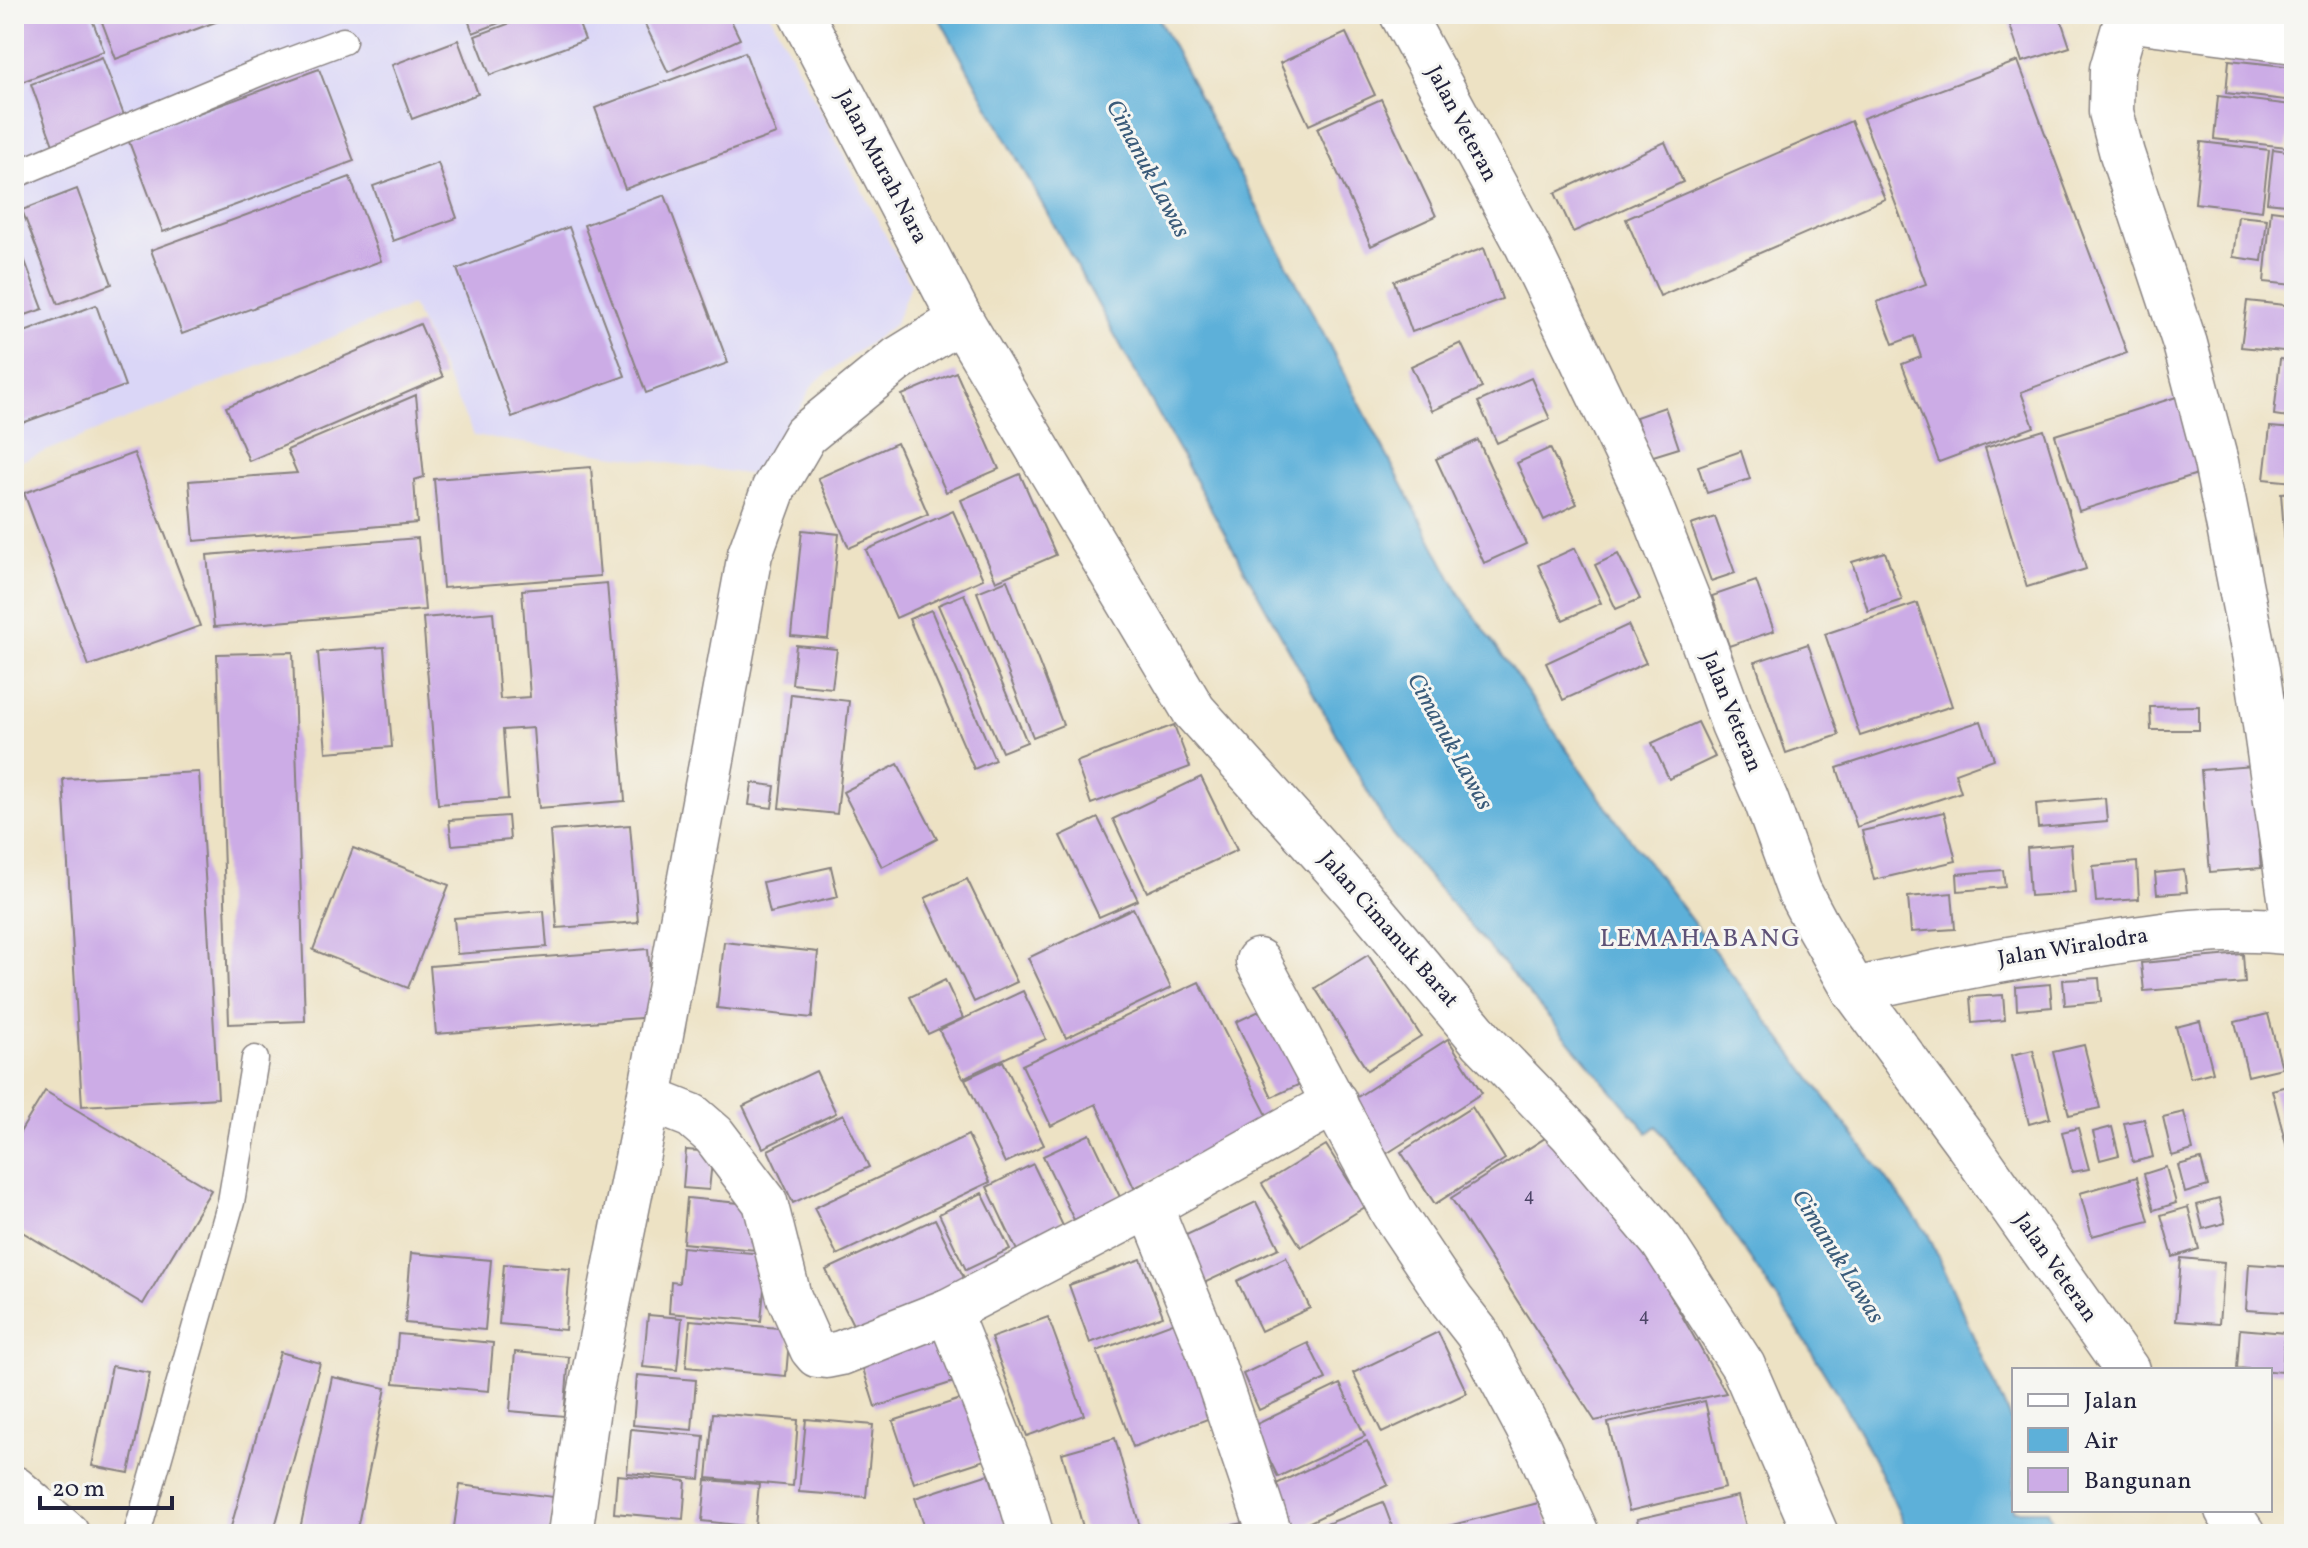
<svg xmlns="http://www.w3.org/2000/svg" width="2308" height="1548" font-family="Vollkorn,serif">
<rect width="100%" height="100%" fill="#f6f6f2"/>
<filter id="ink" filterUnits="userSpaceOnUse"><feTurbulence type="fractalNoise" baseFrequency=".0125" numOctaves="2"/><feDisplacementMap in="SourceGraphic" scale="16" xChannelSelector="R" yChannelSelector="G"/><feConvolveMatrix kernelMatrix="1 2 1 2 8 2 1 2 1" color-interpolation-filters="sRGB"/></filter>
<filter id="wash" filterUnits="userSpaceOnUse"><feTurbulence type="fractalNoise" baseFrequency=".006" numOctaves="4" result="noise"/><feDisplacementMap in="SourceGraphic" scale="32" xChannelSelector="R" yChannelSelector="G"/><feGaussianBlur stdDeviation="1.8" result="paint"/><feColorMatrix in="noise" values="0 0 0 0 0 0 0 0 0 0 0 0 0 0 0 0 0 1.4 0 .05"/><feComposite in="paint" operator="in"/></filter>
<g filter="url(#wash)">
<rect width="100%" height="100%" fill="#ede2c4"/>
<path fill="#dad6f7" d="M14 14H770L911 284 894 325 814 383 761 476 474 436 412 305 14 464Z"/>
<path fill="#5db0d9" stroke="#40698a" stroke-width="2" d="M937 14H1156L1459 593 1607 808 1928 1234 2014 1428V1510H2048L2057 1534H1908C1847 1386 1748 1257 1657 1126L1648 1133 1390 832Z"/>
<g id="blocks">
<g fill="#ccace6">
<path d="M14 14H90L104 51 16 84Z"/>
<path d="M99 14H237L116 59Z"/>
<path d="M466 14H523L473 33Z"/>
<path d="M535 14H575L585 40 490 75 475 36Z"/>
<path d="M640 14H728L740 39 668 72Z"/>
<path d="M2014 14H2059L2070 47 2022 62 2007 16Z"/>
<path d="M1346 33 1375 95 1309 125 1280 63Z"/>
<path d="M458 40 478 94 412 119 392 65Z"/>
<path d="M745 52 776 134 625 189 595 108Z"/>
<path d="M102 57 125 118 53 145 31 84Z"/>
<path d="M2229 60 2294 67V101L2226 93Z"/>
<path d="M2018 61 2127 353 2021 392 2034 427 1939 462 1902 364 1921 357 1914 336 1893 344 1877 302 1926 284 1863 118Z"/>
<path d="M319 69 354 161 163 232 128 139Z"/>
<path d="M2218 96 2292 105 2287 147 2214 139Z"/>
<path d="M1381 99 1436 216 1371 246 1317 128Z"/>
<path d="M1851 121 1885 199 1660 296 1626 219Z"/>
<path d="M1665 142 1683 182 1573 232 1555 193Z"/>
<path d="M2201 142 2269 150 2262 211 2195 203Z"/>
<path d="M2273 149 2294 152V205L2267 202Z"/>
<path d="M438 163 457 218 393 241 373 186Z"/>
<path d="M350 177 381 261 182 334 151 250Z"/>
<path d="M77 189 112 284 58 304 22 210Z"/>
<path d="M665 195 728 363 646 393 584 225Z"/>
<path d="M2271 210 2294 213V285L2264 282Z"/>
<path d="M2238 216 2267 219 2262 261 2233 257Z"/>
<path d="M569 227 625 376 512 417 457 269Z"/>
<path d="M14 232 43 309 14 319Z"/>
<path d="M1484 248 1502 299 1412 332 1394 281Z"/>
<path d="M2247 301 2294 306V352L2241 347Z"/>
<path d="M96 305 125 386 14 426V336Z"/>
<path d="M420 324 443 377 249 461 226 407Z"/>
<path d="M1461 343 1482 388 1432 411 1411 366Z"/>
<path d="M2280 359 2294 361V418L2274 415Z"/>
<path d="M956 372 999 469 946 492 902 395Z"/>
<path d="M1531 378 1550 419 1497 443 1478 402Z"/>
<path d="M2186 394 2210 470 2079 511 2055 435Z"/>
<path d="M416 395 424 477 414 480 417 523 194 541 189 481 297 473 287 450Z"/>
<path d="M1665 407 1679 448 1650 457 1636 417Z"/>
<path d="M2270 427 2294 429V482L2264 479Z"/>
<path d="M2044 430 2086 569 2027 587 1985 448Z"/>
<path d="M1478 440 1526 544 1484 563 1436 459Z"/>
<path d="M897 443 928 514 849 548 818 478Z"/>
<path d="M1550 448 1577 504 1544 520 1517 463Z"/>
<path d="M1741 451 1750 479 1707 493 1698 466Z"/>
<path d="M134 453 200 626 89 666 24 493Z"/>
<path d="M591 467 600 576 443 588 434 479Z"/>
<path d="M1020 474 1056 555 996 581 961 500Z"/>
<path d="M2294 492V556L2286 557 2281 493Z"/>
<path d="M953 511 983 579 896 618 866 550Z"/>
<path d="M1715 517 1735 573 1711 581 1691 525Z"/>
<path d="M802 530 839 534 828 639 791 636Z"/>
<path d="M418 538 425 610 214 627 207 555Z"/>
<path d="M1575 548 1601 603 1563 620 1538 565Z"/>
<path d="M1885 552 1902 600 1868 611 1852 562Z"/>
<path d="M1618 554 1640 599 1616 609 1595 565Z"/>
<path d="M1007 580 1063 725 1033 737 977 592Z"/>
<path d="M1756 581 1774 631 1729 646 1712 596Z"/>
<path d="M607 583 625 801 539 808 533 728 503 730 508 799 438 804 423 618 493 612 500 699 530 697 522 590Z"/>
<path d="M964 594 1027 742 1002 752 938 605Z"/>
<path d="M1917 603 1952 706 1860 736 1825 634Z"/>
<path d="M931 610 995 760 974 769 909 619Z"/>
<path d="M1628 625 1646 663 1563 700 1546 663Z"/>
<path d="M1808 644 1839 735 1786 753 1755 662Z"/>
<path d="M796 645 837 649 832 688 792 684Z"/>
<path d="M384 647 392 747 326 752 318 652Z"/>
<path d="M293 652 305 1021 229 1024 217 654Z"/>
<path d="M791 694 849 701 837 814 779 808Z"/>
<path d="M2199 706V730H2151L2150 707Z"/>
<path d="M1981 721 1994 759 1955 773 1961 792 1857 827 1837 768Z"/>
<path d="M1698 722 1715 757 1669 779 1652 743Z"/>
<path d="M1174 725 1190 767 1091 804 1076 762Z"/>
<path d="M898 764 937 839 882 867 843 792Z"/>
<path d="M2253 766 2261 868 2210 872 2201 770Z"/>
<path d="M199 772 218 1098 82 1106 63 779Z"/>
<path d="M1201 777 1237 850 1147 892 1113 819Z"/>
<path d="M752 783 775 786 772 808 749 805Z"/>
<path d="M2105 798 2107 822 2038 828 2036 804Z"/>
<path d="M1944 812 1956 861 1874 880 1862 831Z"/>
<path d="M508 816 510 840 452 845 449 820Z"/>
<path d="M1098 818 1138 900 1099 917 1060 836Z"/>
<path d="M630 825 638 922 557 928 550 831Z"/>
<path d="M2071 844 2075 893 2030 896 2027 848Z"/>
<path d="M353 848 449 885 408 988 313 950Z"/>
<path d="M2137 862 2139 899 2096 902 2093 866Z"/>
<path d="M831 867 838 897 770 913 763 882Z"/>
<path d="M2003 870 2005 887 1958 891 1957 874Z"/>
<path d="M2184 870 2187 892 2157 894 2155 873Z"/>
<path d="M967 879 1017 982 974 1002 925 898Z"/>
<path d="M1952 893 1955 929 1911 932 1908 897Z"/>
<path d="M1133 908 1171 988 1066 1038 1028 958Z"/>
<path d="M544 911 547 947 457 954 454 918Z"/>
<path d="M724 942 818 952 812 1018 717 1008Z"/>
<path d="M648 949 653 1017 436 1034 430 966Z"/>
<path d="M2243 954 2245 983 2144 991 2141 963Z"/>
<path d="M1368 955 1421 1036 1367 1070 1315 988Z"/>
<path d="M2099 978 2101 1002 2065 1005 2063 980Z"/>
<path d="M945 980 963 1018 928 1034 910 997Z"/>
<path d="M1199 982 1271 1123 1134 1188 1096 1104 1051 1126 1022 1065Z"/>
<path d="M2050 984 2052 1007 2017 1010 2016 987Z"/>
<path d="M1023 991 1046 1039 963 1078 939 1030Z"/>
<path d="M2003 995 2005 1020 1972 1023 1970 997Z"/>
<path d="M1272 1005 1309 1080 1272 1097 1236 1022Z"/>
<path d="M2268 1014 2282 1068 2248 1076 2235 1022Z"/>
<path d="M2200 1021 2213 1072 2190 1078 2176 1027Z"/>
<path d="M1448 1039 1482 1093 1383 1156 1348 1103Z"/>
<path d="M2084 1045 2100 1108 2069 1115 2053 1052Z"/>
<path d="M2033 1050 2050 1118 2029 1124 2012 1055Z"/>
<path d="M1003 1061 1044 1145 1005 1163 965 1079Z"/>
<path d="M816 1071 836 1113 763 1148 743 1106Z"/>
<path d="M2294 1084V1171H2293L2272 1090Z"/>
<path d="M45 1091 211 1190 143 1304 14 1227V1142Z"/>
<path d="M1472 1107 1505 1159 1435 1204 1401 1152Z"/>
<path d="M2184 1112 2193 1150 2172 1156 2163 1117Z"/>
<path d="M843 1114 869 1167 793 1203 768 1150Z"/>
<path d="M2144 1119 2153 1157 2133 1162 2124 1123Z"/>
<path d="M1564 1126 1662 1281 1726 1393 1595 1421 1451 1198Z"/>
<path d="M2112 1127 2119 1155 2100 1160 2093 1132Z"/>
<path d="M2078 1128 2089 1169 2072 1172 2062 1132Z"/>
<path d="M1090 1134 1120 1197 1074 1220 1043 1156Z"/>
<path d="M968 1135 990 1182 837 1255 814 1208Z"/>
<path d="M1326 1145 1365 1207 1301 1247 1262 1184Z"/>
<path d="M686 1150 713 1152 709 1190 683 1188Z"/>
<path d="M2201 1159 2208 1186 2185 1193 2178 1165Z"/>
<path d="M1033 1164 1066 1232 1019 1255 987 1187Z"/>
<path d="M2166 1167 2176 1203 2154 1210 2144 1174Z"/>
<path d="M2137 1177 2149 1221 2092 1236 2080 1193Z"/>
<path d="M982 1193 1010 1249 966 1270 939 1214Z"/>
<path d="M687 1198 760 1205 756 1250 683 1243Z"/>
<path d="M2219 1199 2225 1223 2203 1229 2197 1205Z"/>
<path d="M1256 1202 1279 1248 1204 1283 1182 1237Z"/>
<path d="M2188 1207 2199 1249 2173 1257 2161 1215Z"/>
<path d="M935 1219 968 1286 859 1337 826 1270Z"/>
<path d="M682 1247 776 1255 773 1290 764 1289 761 1321 669 1313 671 1282 679 1283Z"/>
<path d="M411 1253 491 1260 485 1330 405 1323Z"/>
<path d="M1286 1257 1310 1308 1261 1331 1237 1281Z"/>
<path d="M2181 1258 2224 1262 2219 1324 2176 1321Z"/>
<path d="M1141 1259 1163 1316 1090 1343 1069 1285Z"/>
<path d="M504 1264 570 1269 565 1330 499 1324Z"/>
<path d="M2249 1264 2294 1267V1313L2246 1310Z"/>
<path d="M648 1315 682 1318 677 1370 643 1367Z"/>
<path d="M1048 1317 1084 1415 1027 1436 991 1338Z"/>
<path d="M690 1320 790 1329 786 1376 686 1367Z"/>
<path d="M1178 1321 1213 1417 1133 1447 1097 1351Z"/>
<path d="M2240 1329 2285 1333 2282 1372 2237 1368Z"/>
<path d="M1438 1332 1467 1393 1382 1433 1353 1373Z"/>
<path d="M944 1333 960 1380 875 1407 860 1359Z"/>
<path d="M398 1334 493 1343 489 1391 394 1383Z"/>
<path d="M1308 1343 1326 1379 1259 1410 1243 1374Z"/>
<path d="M280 1352 320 1363 273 1534H229Z"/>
<path d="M515 1352 569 1357 564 1416 510 1411Z"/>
<path d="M112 1366 150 1373 129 1473 92 1466Z"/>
<path d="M637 1375 696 1380 692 1430 633 1425Z"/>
<path d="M332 1377 386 1388 356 1534H299Z"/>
<path d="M1340 1384 1365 1436 1278 1477 1253 1426Z"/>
<path d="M973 1395 994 1457 914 1483 893 1421Z"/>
<path d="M1705 1401 1725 1488 1629 1511 1608 1423Z"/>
<path d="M713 1413 798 1420 793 1486 707 1478Z"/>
<path d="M806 1419 873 1425 866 1497 799 1492Z"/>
<path d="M631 1429 704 1436 700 1479 627 1473Z"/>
<path d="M1115 1438 1140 1527 1112 1534H1085L1062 1453Z"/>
<path d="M1367 1441 1388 1485 1293 1530 1272 1486Z"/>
<path d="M989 1474 1009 1534H927L915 1498Z"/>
<path d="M617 1475 686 1481 683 1519 614 1513Z"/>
<path d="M706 1480 759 1484 755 1527 702 1521Z"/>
<path d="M460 1485 554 1497 549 1534H453Z"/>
<path d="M1738 1496 1748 1534H1640L1637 1519Z"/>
<path d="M1383 1502 1395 1534H1301Z"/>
<path d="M1542 1502 1550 1534H1421V1533Z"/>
<path d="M1250 1522 1252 1534H1192V1532Z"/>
</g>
</g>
</g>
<g filter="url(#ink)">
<use href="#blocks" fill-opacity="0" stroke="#888280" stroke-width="2"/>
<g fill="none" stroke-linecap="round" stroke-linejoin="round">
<defs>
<g id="service">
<path d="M14 175 263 71 343 41"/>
<path d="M137 1534 231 1202 255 1059"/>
</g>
<g id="minor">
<path d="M1402 14 1527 245 1643 487 1688 600 1733 724 1766 800 1799 891 1816 923 1854 990 1967 1143 2127 1370"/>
<path d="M2128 14 2112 69 2111 112 2122 154 2185 344 2216 462 2257 669 2294 925"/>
<path d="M2126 19 2294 41"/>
<path d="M1258 961 1393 1213 1452 1301 1477 1333 1539 1449 1577 1534"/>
<path d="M1854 990C1931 973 2009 958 2088 946 2157 935 2224 924 2294 933"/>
<path d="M649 1099 692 1116 714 1135 765 1202 789 1297 812 1349 817 1355 826 1356 841 1353 948 1311 1150 1206 1335 1102"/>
<path d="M1150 1206 1205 1341 1270 1534"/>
<path d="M948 1311 1013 1472 1031 1534"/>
<path d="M14 1488 67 1534"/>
<path d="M2227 1510 2243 1534"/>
<path d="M570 1534 590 1394 649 1099 750 554 774 488 805 435 898 359 961 320"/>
</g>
<path id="tertiary" d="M801 14 961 320 1194 711 1356 891 1483 1042 1572 1134 1662 1241 1743 1366 1816 1534"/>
</defs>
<use href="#service" stroke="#888280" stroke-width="29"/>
<use href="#minor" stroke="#888280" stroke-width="47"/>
<use href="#tertiary" stroke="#888280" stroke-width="47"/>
<use href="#service" stroke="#fff" stroke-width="26"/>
<use href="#minor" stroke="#fff" stroke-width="44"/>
<use href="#tertiary" stroke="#fff" stroke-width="44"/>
</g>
</g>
<g text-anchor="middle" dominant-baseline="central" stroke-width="6" stroke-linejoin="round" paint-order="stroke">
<g font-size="18" fill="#4c4466">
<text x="1529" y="1196">4</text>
<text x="1644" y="1316">4</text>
</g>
<g font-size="22" fill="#22223b" stroke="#f6f6f2">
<text transform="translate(1461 124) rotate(62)">Jalan Veteran</text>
<text transform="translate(881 167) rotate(62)">Jalan Murah Nara</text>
<text transform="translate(1731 712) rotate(68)">Jalan Veteran</text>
<text transform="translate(1388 930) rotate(49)">Jalan Cimanuk Barat</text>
<text transform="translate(2073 948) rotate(-9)">Jalan Wiralodra</text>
<text transform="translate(2055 1268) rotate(55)">Jalan Veteran</text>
</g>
<g font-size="24" font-style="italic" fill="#3a5b7a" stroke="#f6f6f2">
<text transform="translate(1147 169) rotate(62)">Cimanuk Lawas</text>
<text transform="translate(1449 742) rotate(61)">Cimanuk Lawas</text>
<text transform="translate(1837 1257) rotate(58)">Cimanuk Lawas</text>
</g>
<g font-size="26" letter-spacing="2" fill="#5e5277" stroke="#f6f6f2">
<text x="1701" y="939">LEMAHABANG</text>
</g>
</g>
<rect width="2308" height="1548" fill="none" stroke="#f6f6f2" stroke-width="48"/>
<rect x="2012" y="1368" width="260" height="144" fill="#f6f6f2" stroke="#a1a1a9" stroke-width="2"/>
<rect x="2028" y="1394" width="40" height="12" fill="#ffffff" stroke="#a1a1a9" stroke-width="2"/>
<text x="2084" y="1408" font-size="24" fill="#22223b">Jalan</text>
<rect x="2028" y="1428" width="40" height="24" fill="#5db0d9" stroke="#a1a1a9" stroke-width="2"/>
<text x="2084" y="1448" font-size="24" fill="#22223b">Air</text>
<rect x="2028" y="1468" width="40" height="24" fill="#ccace6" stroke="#a1a1a9" stroke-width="2"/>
<text x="2084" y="1488" font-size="24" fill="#22223b">Bangunan</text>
<path d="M40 1496v12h132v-12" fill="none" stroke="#22223b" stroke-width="4"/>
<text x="52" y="1496" font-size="24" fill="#22223b" stroke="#f6f6f2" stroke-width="6" paint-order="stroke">20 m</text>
</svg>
